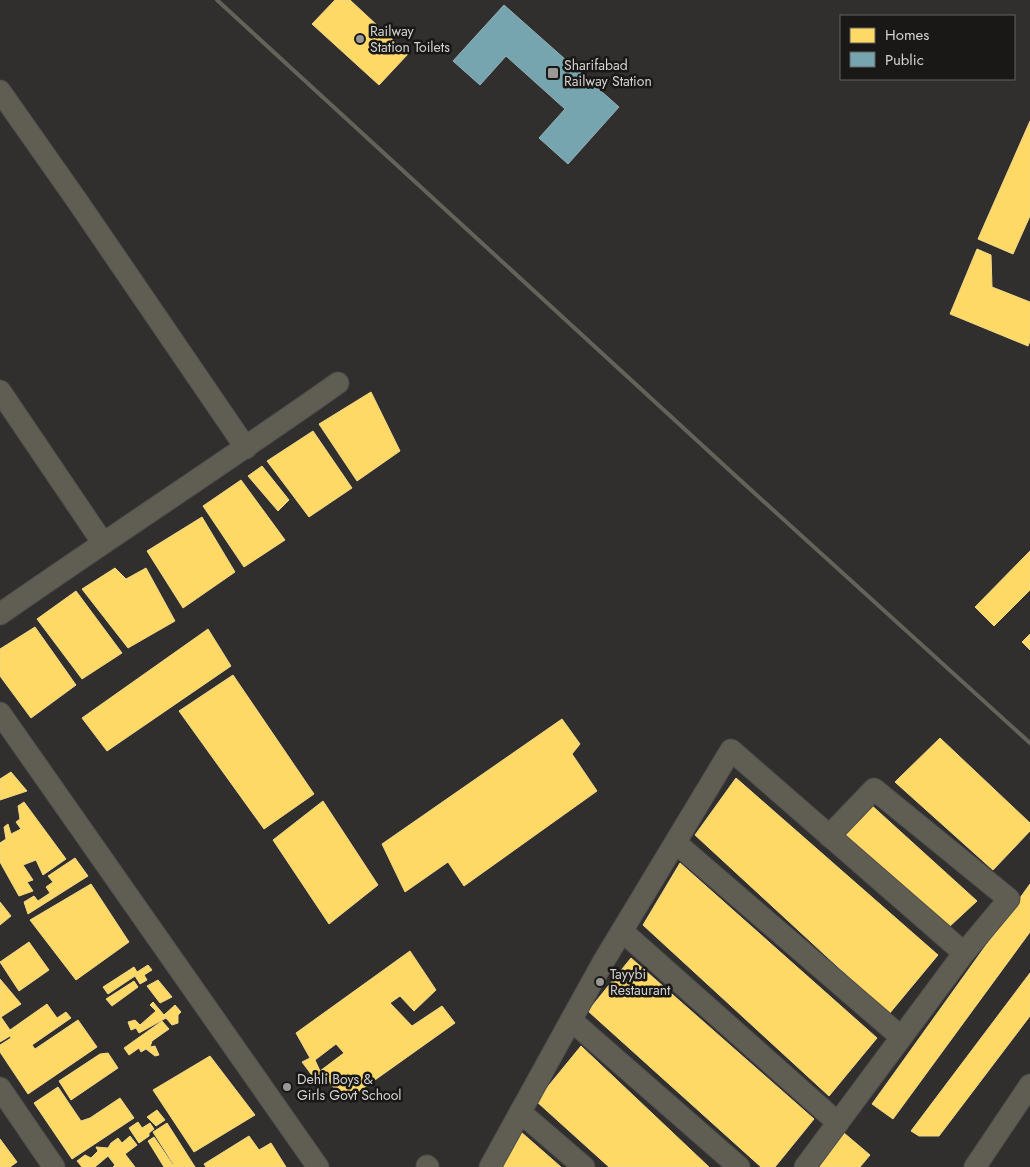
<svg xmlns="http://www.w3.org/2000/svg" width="1030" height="1167" font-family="Jost,sans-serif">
<rect width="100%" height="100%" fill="#302f2d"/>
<g fill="#ffd966" stroke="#f2d786" fill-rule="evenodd">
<path d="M335 0H350L408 54 379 85 312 24Z"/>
<path d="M1030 121V216L1013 254 978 239Z"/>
<path d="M977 249 991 255 992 287 1030 302V341L1028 346 950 314Z"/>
<path d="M371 392 400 451 357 481 319 424Z"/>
<path d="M313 431 352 488 309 517 267 461Z"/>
<path d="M262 466 289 500 278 511 248 476Z"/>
<path d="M241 480 285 540 244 567 203 506Z"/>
<path d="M202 517 235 572 183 608 147 551Z"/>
<path d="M1030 551V590L994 626 975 607Z"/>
<path d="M115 568 126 579 146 568 175 621 128 648 82 589Z"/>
<path d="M76 591 122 653 82 679 37 619Z"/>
<path d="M35 627 76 685 31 718 0 676V649Z"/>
<path d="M208 629 231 666 107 751 82 718Z"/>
<path d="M1030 634V650L1022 642Z"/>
<path d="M233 675 314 794 264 829 179 711Z"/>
<path d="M562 719 580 744 572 754 597 791 464 886 448 862 405 892 382 844Z"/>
<path d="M940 738 1030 823V831L993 870 895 782Z"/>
<path d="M11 772 27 791 0 800V779Z"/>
<path d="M736 778 938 955 889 1014 695 835Z"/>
<path d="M323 801 378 885 329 924 273 840Z"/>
<path d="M24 802 66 859 43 875 36 860 23 865 33 880 27 882 33 891 19 896 0 862V843L6 839 4 827 8 824 11 834 21 829 16 822 20 819 18 806Z"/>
<path d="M869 803 977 901 949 927 841 834Z"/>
<path d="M75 858 88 876 28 914 24 902 34 896 38 901 50 893 46 887 53 882 48 876Z"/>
<path d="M680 863 877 1038 829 1096 643 925Z"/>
<path d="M91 884 129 942 76 980 30 920Z"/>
<path d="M1030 884V932L893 1119 872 1104Z"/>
<path d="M0 902 11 916 0 925Z"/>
<path d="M29 942 49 970 19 991 0 962Z"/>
<path d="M410 951 436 990 414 1011 400 996 390 1003 412 1026 442 1006 455 1023 344 1102 329 1081 317 1082 302 1062 310 1058 296 1033ZM336 1044 344 1053 320 1071 315 1060Z"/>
<path d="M631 958 814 1119 775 1167H761L588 1011Z"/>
<path d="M148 965 152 970 144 975 147 980 140 984 135 976 108 994 103 987 134 967 137 972Z"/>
<path d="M1030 973V1016L939 1136H919L911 1131Z"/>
<path d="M0 979 21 1004 1 1017 10 1030 47 1004 57 1018 66 1012 71 1018 32 1045 35 1049 78 1020 97 1047 28 1094 0 1052V1045L11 1038 10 1036 0 1042Z"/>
<path d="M158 980 172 997 160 1003 147 986Z"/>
<path d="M134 981 138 987 112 1006 106 999Z"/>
<path d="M153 1002 164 1015 175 1005 181 1012 178 1015V1023L172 1025 166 1018 139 1033 136 1028 131 1030 128 1022 135 1020 140 1025 156 1011 150 1005Z"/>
<path d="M162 1021 169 1029 152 1041 150 1047 155 1046 159 1055 155 1056 146 1049 141 1052 139 1048 129 1055 124 1048Z"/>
<path d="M581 1046 709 1167H609L536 1101Z"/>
<path d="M108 1053 118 1068 71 1100 59 1081 100 1054Z"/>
<path d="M210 1056 255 1115 194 1152 153 1090Z"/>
<path d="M58 1087 81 1121 90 1118 120 1098 134 1118 72 1159 34 1103Z"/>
<path d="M157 1110 165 1120 156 1126 147 1117Z"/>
<path d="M138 1122 142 1128 150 1123 154 1129 149 1133V1136L139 1143 129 1128Z"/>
<path d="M167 1123 195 1167H164L148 1141 154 1137 173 1165H174L153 1132Z"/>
<path d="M521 1132 561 1167H497Z"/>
<path d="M844 1133 870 1155 860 1167H818Z"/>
<path d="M130 1136 137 1145 125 1154 135 1167H113L115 1165 108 1156 95 1167H82L77 1161 85 1155 91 1158 98 1151 96 1147 108 1148 111 1143 118 1138 122 1143Z"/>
<path d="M249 1136 259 1150 271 1143 286 1167H206L204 1164Z"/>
<path d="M0 1139 17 1162 10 1167H0Z"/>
</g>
<path fill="#76a5af" stroke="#92b2b9" d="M504 5 619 107 568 164 539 138 565 109 506 56 480 85 453 61Z"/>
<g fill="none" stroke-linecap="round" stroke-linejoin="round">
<defs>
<g id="street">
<path d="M0 91 78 202 246 448"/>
<path d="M0 391 103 543"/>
<path d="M0 614C112 536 226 462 338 383"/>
<path d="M0 713 318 1167"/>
<path d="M676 843 901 1037"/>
<path d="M622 931 838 1123"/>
<path d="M571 1020 739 1167"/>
<path d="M0 1088 54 1167"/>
<path d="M520 1112 584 1167"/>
<path d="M427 1166 428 1167"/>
<path d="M490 1167 602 964 731 750 964 953"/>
<path d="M805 1167 964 953 1009 899 874 789 829 836"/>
<path d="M975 1167 1030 1085"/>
</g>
</defs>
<use href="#street" stroke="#4c4c4b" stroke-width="23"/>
<use href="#street" stroke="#605e53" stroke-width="21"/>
<path stroke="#64625b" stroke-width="4" d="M217 0 739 479 1030 743"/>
</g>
<g fill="#999996" stroke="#191816" stroke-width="2">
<circle cx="360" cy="39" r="5"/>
<rect x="547" y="67" width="12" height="12" rx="2.5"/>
<circle cx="600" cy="982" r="5"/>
<circle cx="287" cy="1087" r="5"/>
</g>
<g text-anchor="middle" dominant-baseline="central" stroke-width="5" stroke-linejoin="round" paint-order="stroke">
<g font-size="14" fill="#d2d2cf" stroke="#191816" text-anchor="start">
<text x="370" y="31">Railway<tspan x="370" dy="16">Station Toilets</tspan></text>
<text x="564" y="65">Sharifabad<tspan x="564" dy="16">Railway Station</tspan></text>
<text x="610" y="974">Tayybi<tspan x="610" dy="16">Restaurant</tspan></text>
<text x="297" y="1079">Dehli Boys &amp;<tspan x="297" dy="16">Girls Govt School</tspan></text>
</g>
</g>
<rect x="840" y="15" width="175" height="65" fill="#191816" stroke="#636260"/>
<rect x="850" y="28" width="25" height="15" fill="#ffd966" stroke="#636260"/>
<text x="885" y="40" font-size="15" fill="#d2d2cf">Homes</text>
<rect x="850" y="52" width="25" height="15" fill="#76a5af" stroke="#636260"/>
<text x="885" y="65" font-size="15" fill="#d2d2cf">Public</text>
</svg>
